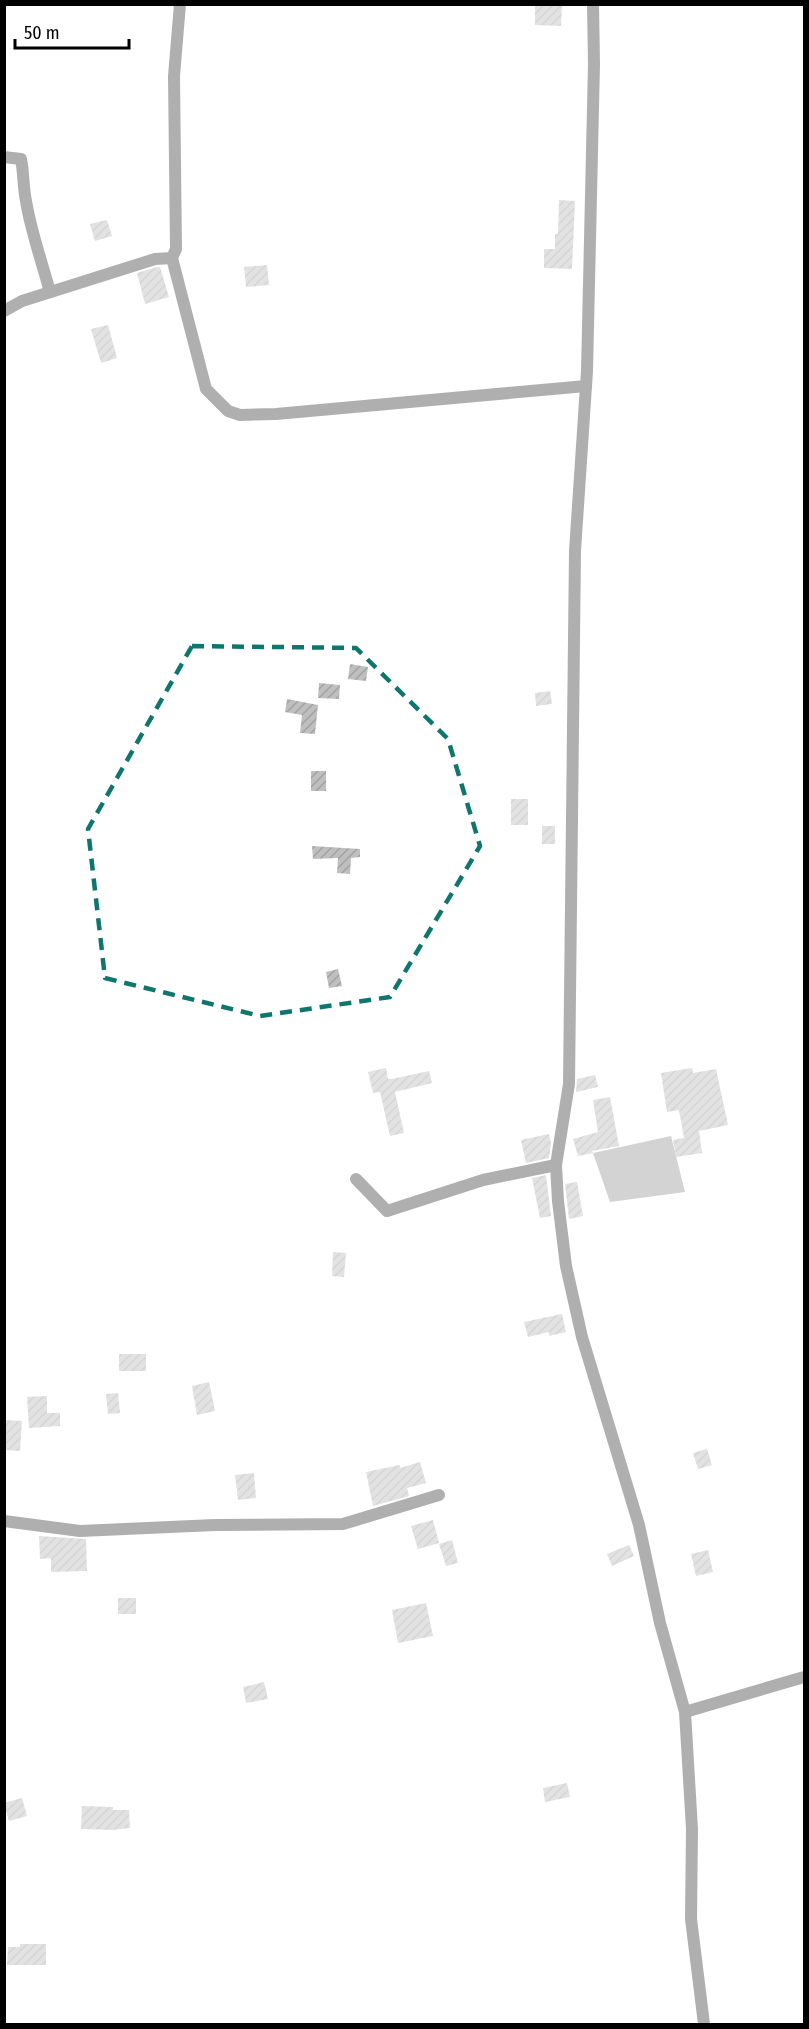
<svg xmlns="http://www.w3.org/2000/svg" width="809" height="2029" font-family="'Fira Sans Condensed',sans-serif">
<defs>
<pattern id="building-hatch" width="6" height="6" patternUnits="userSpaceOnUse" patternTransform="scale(1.5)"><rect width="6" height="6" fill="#bfbfbf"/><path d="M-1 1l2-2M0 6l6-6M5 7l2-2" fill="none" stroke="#a2a2a2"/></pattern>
</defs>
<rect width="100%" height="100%" fill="#fff"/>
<path fill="#9d9d9d" d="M671 1136 685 1192 610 1202 593 1153Z"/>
<g fill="url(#building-hatch)">
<path d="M535 4H562L561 26 535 25Z"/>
<path d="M559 200 575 201 572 269 544 268V249H555V234H558Z"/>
<path d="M107 220 112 236 95 241 90 224Z"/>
<path d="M267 265 269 285 246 287 244 267Z"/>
<path d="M157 267H160L169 297 145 304 137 273Z"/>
<path d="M108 325 117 358 101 363 91 329Z"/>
<path d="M350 664 368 667 366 681 348 679Z"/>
<path d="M319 683 340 685 339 699 318 698Z"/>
<path d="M550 691 552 704 536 706 535 693Z"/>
<path d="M287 699 318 705 315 734 300 733 302 715 285 712Z"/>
<rect x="311" y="771" width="15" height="20"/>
<rect x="511" y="799" width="17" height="26"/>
<rect x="542" y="826" width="13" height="18"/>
<path d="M312 846 360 849V857L351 858 350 874 337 873 338 858 313 859Z"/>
<path d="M338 969 342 986 329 988 326 972Z"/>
<path d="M386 1068 388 1079H392L429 1071 432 1083 395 1092 404 1133 390 1136 380 1092 373 1093 368 1072Z"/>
<path d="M692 1068 693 1073 716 1069 728 1125 699 1131 702 1153 676 1157 673 1140 684 1138 679 1110 667 1112 661 1073Z"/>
<path d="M595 1075 598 1087 576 1092 577 1079Z"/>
<path d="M610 1097 619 1146 592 1151 593 1153 578 1156 573 1139 598 1132 593 1100Z"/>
<path d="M549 1134 551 1143 549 1158 526 1163 521 1140Z"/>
<path d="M546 1175 551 1216 540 1218 532 1178Z"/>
<path d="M577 1182 583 1216 569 1219 565 1184Z"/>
<path d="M333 1252 346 1253 344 1277 332 1276Z"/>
<path d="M562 1314 566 1332 549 1336V1332L528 1337 524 1322Z"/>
<rect x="119" y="1354" width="27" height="17"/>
<path d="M209 1382 215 1411 197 1415 192 1386Z"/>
<path d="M118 1393 120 1413 108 1414 106 1394Z"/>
<path d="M47 1396V1413H60V1426L29 1428 27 1397Z"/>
<path d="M4 1420 22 1421 20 1451 4 1450Z"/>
<path d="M707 1449 712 1465 698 1469 693 1453Z"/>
<path d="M420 1462 426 1483 407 1488 409 1496 373 1506 366 1472 400 1465V1468Z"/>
<path d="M254 1473 256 1498 238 1500 235 1475Z"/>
<path d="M433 1520 439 1543 418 1549 411 1526Z"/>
<path d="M39 1536 86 1539 87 1571 51 1572V1558L40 1559Z"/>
<path d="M452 1540 458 1563 446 1566 439 1544Z"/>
<path d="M629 1545 634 1556 612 1566 607 1554Z"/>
<path d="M708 1550 713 1572 696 1576 691 1554Z"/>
<rect x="118" y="1598" width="18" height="16"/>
<path d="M426 1603 433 1636 398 1643 392 1610Z"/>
<path d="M264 1682 268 1699 246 1703 243 1687Z"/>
<path d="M567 1783 570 1797 545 1802 543 1788Z"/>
<path d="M22 1798 27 1816 9 1821 4 1803Z"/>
<path d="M82 1806 113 1807V1810H129L130 1828 112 1830 81 1829Z"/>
<path d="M20 1944H46V1965H7L8 1947H20Z"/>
</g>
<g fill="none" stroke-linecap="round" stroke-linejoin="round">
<g stroke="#4f4f4f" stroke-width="12">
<path d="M180 4 174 76 176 249 172 258 206 389 228 411 240 415 276 414 586 386"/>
<path d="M593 4 594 64 587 371 575 551 569 1084 556 1165 558 1201 566 1266 582 1337 639 1525 660 1623 685 1712 692 1829 691 1919 704 2024"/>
<path d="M4 157 21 159C24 174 23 187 26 201 31 232 42 262 50 292"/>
<path d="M4 311 22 301 155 259 172 258"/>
<path d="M356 1179 387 1211 483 1180 556 1165"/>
<path d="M4 1521 80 1531 215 1525 343 1524 439 1495"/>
<path d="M685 1712 804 1677"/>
</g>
</g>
<path d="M0 0H809V2029H0ZM192 646 356 648 448 739 480 846 390 997 260 1016 105 978 88 829Z" fill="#fff" fill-opacity=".55" fill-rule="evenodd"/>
<path fill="none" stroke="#0f766e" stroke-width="4.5" stroke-dasharray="12 8" stroke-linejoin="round" d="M192 646 356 648 448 739 480 846 390 997 260 1016 105 978 88 829Z"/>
<rect width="809" height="2029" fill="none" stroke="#000000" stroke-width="12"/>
<path d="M15 39v9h114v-9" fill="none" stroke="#000000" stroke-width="3"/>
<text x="24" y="39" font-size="18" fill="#000000" stroke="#ffffff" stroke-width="4.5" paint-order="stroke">50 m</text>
</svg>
